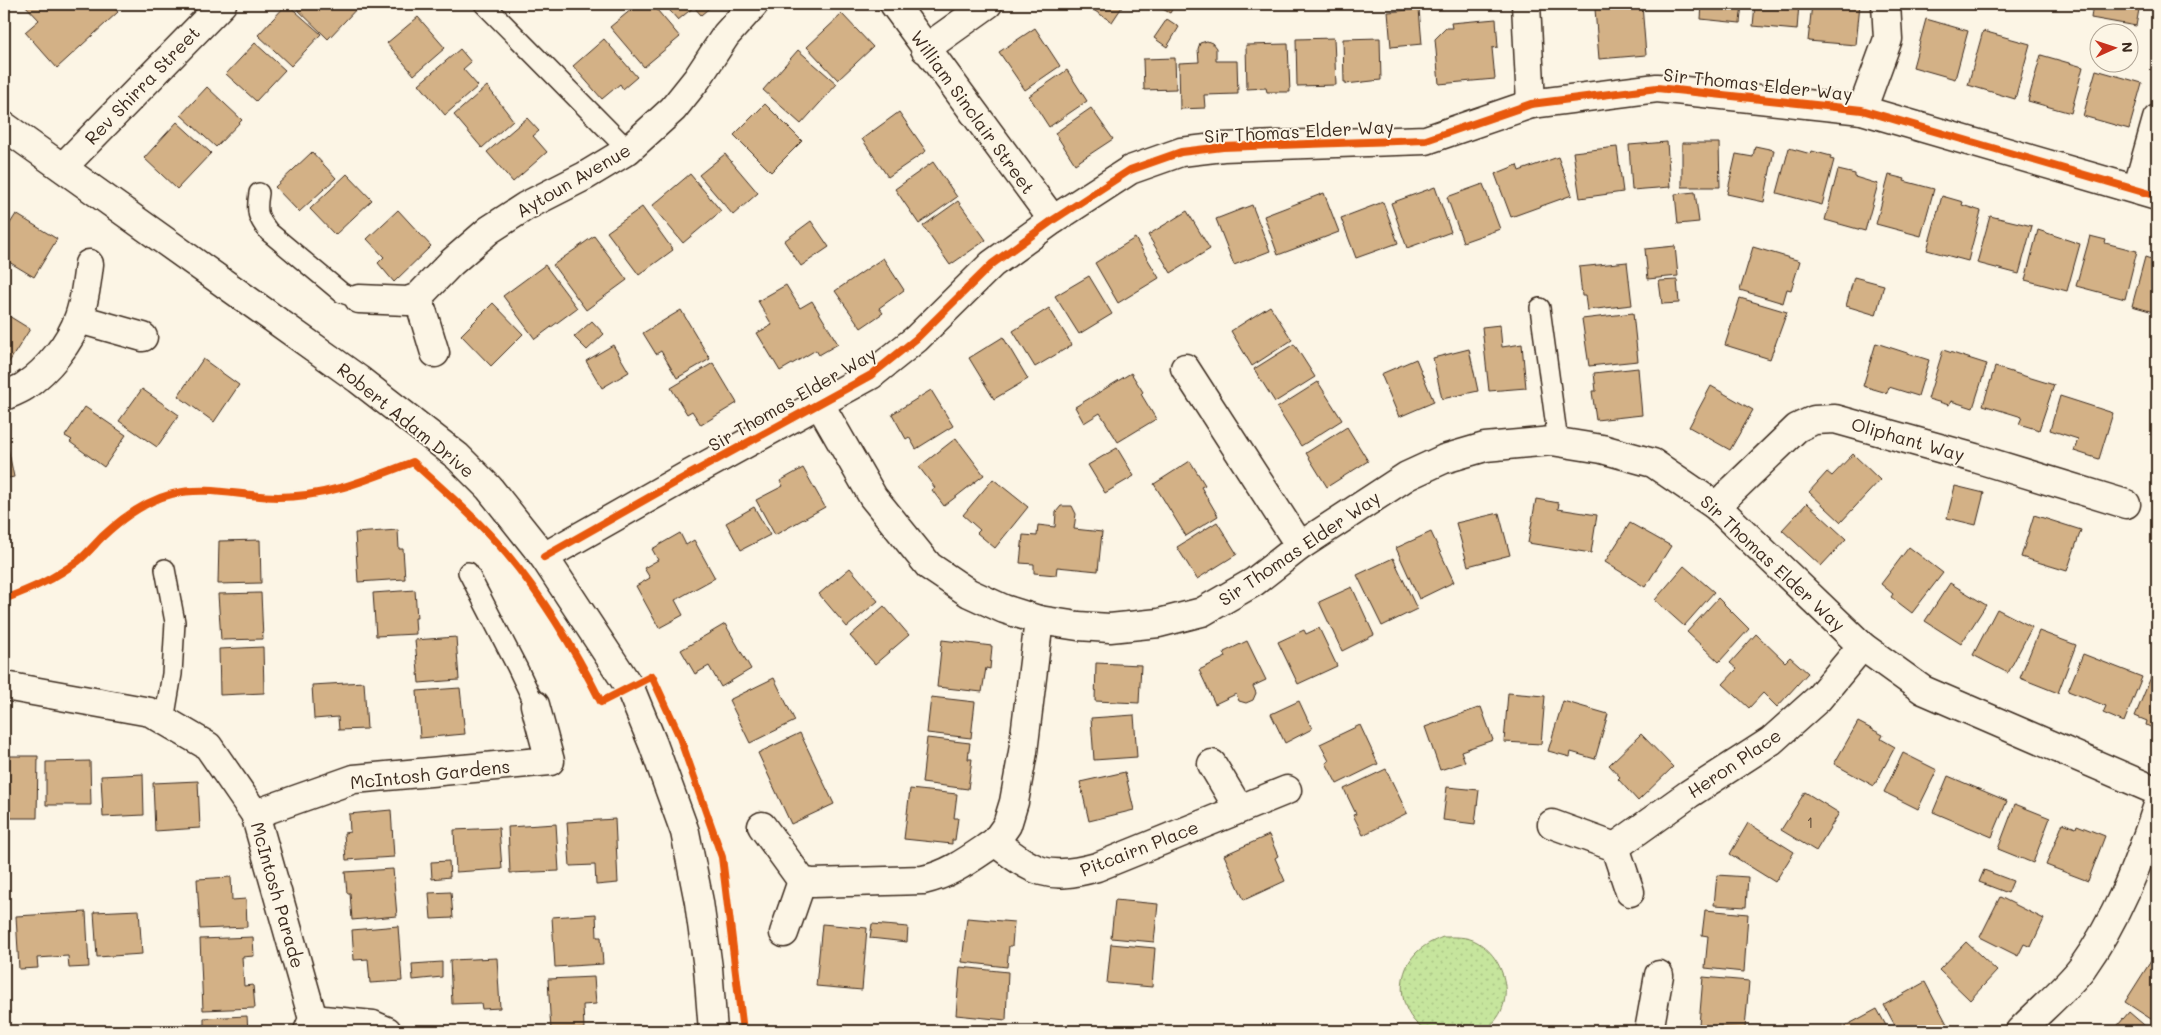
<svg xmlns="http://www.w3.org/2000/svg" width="2161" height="1035" font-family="Mali,sans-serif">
<defs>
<pattern id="grass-dots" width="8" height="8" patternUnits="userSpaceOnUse" patternTransform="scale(1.25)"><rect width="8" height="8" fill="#c6e59d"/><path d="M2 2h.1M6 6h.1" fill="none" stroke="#abc587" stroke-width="1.8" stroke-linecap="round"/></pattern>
</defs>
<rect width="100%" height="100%" fill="#fcf5e5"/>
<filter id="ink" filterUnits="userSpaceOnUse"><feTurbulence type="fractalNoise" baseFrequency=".02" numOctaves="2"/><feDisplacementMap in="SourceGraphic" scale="10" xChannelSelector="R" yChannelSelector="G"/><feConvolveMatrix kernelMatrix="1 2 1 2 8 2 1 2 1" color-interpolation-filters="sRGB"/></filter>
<g filter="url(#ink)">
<path fill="url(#grass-dots)" stroke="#80885e" d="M1443 937C1454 937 1467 936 1477 942 1509 960 1518 1012 1482 1031H1426C1399 1015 1394 976 1416 953 1424 945 1433 941 1443 937Z"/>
<g fill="#d3b186" stroke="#3b2a1e">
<path d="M24 4H110L118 12 57 68 25 32 39 20Z"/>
<path d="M287 4 321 34 291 66 258 35Z"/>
<path d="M294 4H361L328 39 293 5Z"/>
<path d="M638 4H652L680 37 644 67 610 27Z"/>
<path d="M664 4H714L701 15 694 7 678 20Z"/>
<path d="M1084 4H1124L1112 22Z"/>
<path d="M1161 4H1175L1170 13 1159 7Z"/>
<path d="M1702 4H1742L1740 23 1701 19Z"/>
<path d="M1755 4H1799L1797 30 1753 26Z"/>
<path d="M1812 4H1860L1856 45 1808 41Z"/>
<path d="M2093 4H2140L2136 26 2091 18Z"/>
<path d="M1642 5 1646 55 1599 59 1595 9Z"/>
<path d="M1419 9 1422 44 1391 47 1388 12Z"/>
<path d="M842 14 873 47 838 80 807 47Z"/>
<path d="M418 17 445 48 414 75 387 43Z"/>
<path d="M1167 19 1179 27 1167 47 1154 38Z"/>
<path d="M1496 19 1498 47 1492 48 1495 79 1439 84 1435 39 1446 28H1452L1451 23Z"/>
<path d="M1926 19 1968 31 1955 79 1913 67Z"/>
<path d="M1035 28 1060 66 1025 90 999 52Z"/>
<path d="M1983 31 2030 44 2015 99 1968 85Z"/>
<path d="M1334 38 1336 85 1297 86 1296 39Z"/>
<path d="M1380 38 1381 80 1346 84V82H1344L1343 39Z"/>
<path d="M604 39 637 77 623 89 620 84 602 99 573 66Z"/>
<path d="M1207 41 1212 43 1216 48V61H1237L1238 94 1204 95 1205 108 1180 109 1179 63 1199 62 1198 49 1200 43Z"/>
<path d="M255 43 285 70 256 101 226 74Z"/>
<path d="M1288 44 1290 92H1267L1266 88 1247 89 1246 45Z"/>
<path d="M460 49 471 62 463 69 478 86 445 115 419 84Z"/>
<path d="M798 50 837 84 801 124 763 90Z"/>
<path d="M2041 55 2083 67 2071 113 2028 101Z"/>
<path d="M1175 58 1176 89 1144 90 1143 59Z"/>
<path d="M1067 70 1087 101 1049 127 1029 96Z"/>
<path d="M2096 70 2142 83 2129 129 2083 116Z"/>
<path d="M487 86 513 120 482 148 454 115Z"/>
<path d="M207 87 242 120 216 147 181 115Z"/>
<path d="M765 104 802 141 771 172 734 135Z"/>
<path d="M1091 108 1113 139 1075 164 1055 133Z"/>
<path d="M899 112 926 151 888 177 862 139Z"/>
<path d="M527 118 539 131 533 136 547 152 513 182 487 152Z"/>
<path d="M177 122 211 153 177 189 144 158Z"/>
<path d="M1667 142 1670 187 1632 190 1629 145Z"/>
<path d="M1682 143H1719L1720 187H1682Z"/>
<path d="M1755 146 1774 150 1764 202 1727 194 1736 154 1753 157Z"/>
<path d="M1617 147 1623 192 1580 198 1573 152Z"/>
<path d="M1789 148 1811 154 1812 151 1831 156 1830 159 1834 160 1822 205 1777 193Z"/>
<path d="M312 152 336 178 299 212 275 187Z"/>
<path d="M725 154 758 193 733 215 699 175Z"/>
<path d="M1558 157 1572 195 1511 217 1495 174 1517 165 1519 171Z"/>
<path d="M933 162 957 197 919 224 895 189Z"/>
<path d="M1838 170 1855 174V177L1878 184 1865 231 1825 220Z"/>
<path d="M347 174 372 200 335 235 310 209Z"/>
<path d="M690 174 721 211 683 243 652 206Z"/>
<path d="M1889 175 1905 179 1904 181 1934 189 1921 236 1876 224Z"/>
<path d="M1483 184 1500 229 1463 242 1447 197Z"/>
<path d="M1435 187 1451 232 1407 248 1391 203Z"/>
<path d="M1695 192 1699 222 1678 224 1675 194Z"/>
<path d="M1324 193 1339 232 1278 255 1264 216Z"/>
<path d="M1942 196 1963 202 1962 205 1981 211 1968 261 1927 250Z"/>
<path d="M958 201 986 240 950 265 923 226Z"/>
<path d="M1383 202 1398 243 1356 258 1341 218Z"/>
<path d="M1252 205 1270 251 1234 265 1216 219Z"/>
<path d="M642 207 673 250 639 275 607 232Z"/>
<path d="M398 210 431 246 394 282 378 263 384 257 367 239Z"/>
<path d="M1187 211 1210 249 1171 273 1148 235Z"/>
<path d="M16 214 57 239 34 277 4 259V233Z"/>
<path d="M1990 216 2032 226 2019 274 1977 263Z"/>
<path d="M811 221 829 247 801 266 784 241Z"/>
<path d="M2038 230 2080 244 2067 291 2025 280Z"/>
<path d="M594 236 627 280 586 310 553 265Z"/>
<path d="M2090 236 2106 240 2105 243 2137 251 2125 299 2076 286Z"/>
<path d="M1135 238 1159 278 1118 303 1095 263Z"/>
<path d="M1675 246 1678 276 1648 279 1645 249Z"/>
<path d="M1753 247 1800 261 1791 290 1787 289 1783 303 1740 290Z"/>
<path d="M2145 257 2157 261V313L2132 306Z"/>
<path d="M883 258 904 290 879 308 883 313 861 328 835 291Z"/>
<path d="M1627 262 1632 305 1587 310 1585 296H1582L1579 267Z"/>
<path d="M545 265 577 308 535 339 503 296Z"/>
<path d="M1089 276 1112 314 1079 334 1055 296Z"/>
<path d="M1854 277 1884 285 1876 315 1846 306Z"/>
<path d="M1677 280 1679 303 1662 304 1659 281Z"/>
<path d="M786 285 800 308 812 301 838 344 819 355 816 350 780 371 757 333 772 325 758 301Z"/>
<path d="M1740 298 1787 312 1770 359 1725 345Z"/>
<path d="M493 303 523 334 491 366 461 335Z"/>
<path d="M1270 306 1292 340 1252 366 1231 331Z"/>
<path d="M1049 308 1072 345 1035 367 1013 331Z"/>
<path d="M681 310 710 359 677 378 661 351 656 354 643 333Z"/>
<path d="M4 313 30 329 4 370Z"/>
<path d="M1633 313 1638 361 1589 366 1582 319Z"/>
<path d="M592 321 604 334 587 350 574 337Z"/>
<path d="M1500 325 1502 347 1522 344 1526 388 1489 391 1482 327Z"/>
<path d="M1003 337 1028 379 994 399 969 358Z"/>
<path d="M1876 343 1929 360 1918 396 1889 387 1887 393 1863 386Z"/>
<path d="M1294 344 1315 377 1275 402 1254 369Z"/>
<path d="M613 345 629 372 602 388 586 361Z"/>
<path d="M1469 349 1478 391 1442 399 1433 358Z"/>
<path d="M1943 350 1987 364 1973 408 1951 401 1949 405 1928 399Z"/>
<path d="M203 359 239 385 214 422 178 396Z"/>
<path d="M1416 359 1434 402 1399 417 1381 374Z"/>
<path d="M713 363 737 403 701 425 692 411 687 414 671 388Z"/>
<path d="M1995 367 2054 385 2039 430 2019 424 2022 417 1983 405Z"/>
<path d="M1638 368 1642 415 1596 420 1592 391H1596L1594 373Z"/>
<path d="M1131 373 1143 392 1141 394 1156 419 1118 442 1100 413 1084 423 1075 407Z"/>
<path d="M1318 382 1342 420 1301 446 1277 408Z"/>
<path d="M1711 386 1753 410 1730 450 1689 427Z"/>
<path d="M142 389 179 415 157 447 119 421Z"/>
<path d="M931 390 953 426 916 449 909 437 906 439 892 414Z"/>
<path d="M2060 396 2113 413 2099 459 2074 451 2078 439 2050 430Z"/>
<path d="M85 407 126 435 104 467 70 442 72 440 65 436Z"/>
<path d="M1347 427 1368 461 1327 487 1306 453Z"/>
<path d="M4 438H6L14 477 4 479Z"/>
<path d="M956 438 984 475 944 506 932 490 935 488 919 467Z"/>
<path d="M1117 448 1134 476 1105 493 1088 465Z"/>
<path d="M1853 454 1880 480 1841 522 1809 492 1827 472 1832 476Z"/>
<path d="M1190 461 1205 485 1201 487 1218 516 1186 536 1154 484Z"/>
<path d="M803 468 825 507 775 535 756 500 783 486 780 481Z"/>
<path d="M993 479 1028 507 995 548 977 533 980 530 963 515Z"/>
<path d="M1955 486 1984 493 1976 525 1947 518Z"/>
<path d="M1536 499 1559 503 1558 509 1597 515 1591 553 1528 543Z"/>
<path d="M1807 503 1846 539 1821 566 1782 530Z"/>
<path d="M1061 506H1072L1076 514 1074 529 1102 532 1098 571 1057 567 1056 575 1034 573V564L1020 563 1023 535 1037 536 1038 525 1055 527 1056 512Z"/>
<path d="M754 507 770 535 741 550 726 523Z"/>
<path d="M1499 513 1510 555 1468 566 1456 523Z"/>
<path d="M2034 515 2081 530 2067 571 2021 557Z"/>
<path d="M1217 522 1237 554 1197 579 1177 547Z"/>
<path d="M1630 523 1671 546 1645 587 1605 562Z"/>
<path d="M398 530 399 549H403L405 579 358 582 355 533Z"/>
<path d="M1431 532 1454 582 1419 599 1396 548Z"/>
<path d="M680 533 686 545 694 540 715 578 675 600 683 615 659 628 636 586 650 578 644 568 658 560 652 549Z"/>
<path d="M260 540 261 583 218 584 219 541Z"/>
<path d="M1909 547 1943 573 1912 613 1891 597 1893 594 1881 584Z"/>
<path d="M1393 558 1417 609 1382 626 1357 575Z"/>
<path d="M1684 566 1714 592 1684 626 1655 600Z"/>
<path d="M850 568 878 601 847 627 819 594Z"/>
<path d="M1950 583 1986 605 1961 644 1925 621Z"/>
<path d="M1352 587 1374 635 1342 651 1319 602Z"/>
<path d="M415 590 417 618H415L416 634 376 636 373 593Z"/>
<path d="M261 593 263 639 221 640 218 594Z"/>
<path d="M1718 598 1749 629 1719 662 1687 632Z"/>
<path d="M884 606 909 635 875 664 850 636Z"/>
<path d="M1997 609 2032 627 2008 673 1973 655Z"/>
<path d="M725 624 751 669 721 687 709 666 695 674 681 650Z"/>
<path d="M1319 628 1337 666 1298 684 1278 642 1304 630 1306 634Z"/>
<path d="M2039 631 2076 645 2058 693 2020 678Z"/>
<path d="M1756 634 1785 662 1790 657 1808 673 1777 707 1763 693 1749 708 1723 684 1737 669 1730 663Z"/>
<path d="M456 637 459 680 419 683 415 640Z"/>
<path d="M942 640 992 646 990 669 986 668 982 692 937 687Z"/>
<path d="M1247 641 1266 680 1253 686 1256 693 1253 700 1246 703 1239 701 1236 694 1215 704 1199 670 1226 657 1224 652Z"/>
<path d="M263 647 264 693 220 695 219 649Z"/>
<path d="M2083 654 2142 677 2124 722 2103 713 2106 706 2068 691Z"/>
<path d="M1096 663 1141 665 1139 703 1095 701Z"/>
<path d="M2151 677 2157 680V730L2146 725 2147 721 2135 716Z"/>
<path d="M774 678 795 721 750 743 729 700Z"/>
<path d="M364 682 367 729 339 730 338 717 314 719 312 685Z"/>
<path d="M460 688 465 734 420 738 417 691Z"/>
<path d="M1508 693 1545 696 1541 744 1504 742Z"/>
<path d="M931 697 975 702 971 738 927 733Z"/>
<path d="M1299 701 1312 729 1285 743 1271 714Z"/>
<path d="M1563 701 1608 714 1595 759 1571 752 1570 757 1548 751Z"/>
<path d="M1481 707 1493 740 1461 751 1465 762 1440 770 1425 727Z"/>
<path d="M1134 715 1137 757 1094 760 1091 718Z"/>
<path d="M1858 722 1883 735 1881 739 1895 747 1874 786 1834 764Z"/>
<path d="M1360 725 1378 764 1337 784 1326 763 1329 761 1320 744Z"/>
<path d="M800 733 834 804 791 824 758 753Z"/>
<path d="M1641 734 1673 767 1638 801 1618 779 1620 777 1609 765Z"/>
<path d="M927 738 970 743 968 759H972L968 789 922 783Z"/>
<path d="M1903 753 1937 770 1918 809 1884 792Z"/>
<path d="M4 756H38L37 818H4Z"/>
<path d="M90 761 91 805H46V762Z"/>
<path d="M1386 769 1407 813 1363 835 1353 815 1356 814 1344 789Z"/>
<path d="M1125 772 1134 810 1089 821 1080 782Z"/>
<path d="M143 774 144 815 103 817 101 776Z"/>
<path d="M1948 776 2007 801 1992 837 1933 812Z"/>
<path d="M198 781 200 828 155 831 153 783Z"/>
<path d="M1447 787 1479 790 1475 824 1443 820Z"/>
<path d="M910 789 957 794 954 818H958L955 840H952V844L904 839Z"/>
<path d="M1805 792 1839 813 1816 851 1781 830Z"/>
<path d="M2015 804 2050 818 2033 863 1998 849Z"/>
<path d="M391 810 394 857 346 860 344 833 350 832 349 814Z"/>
<path d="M615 819 618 883 596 885 595 865 570 866 567 822Z"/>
<path d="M1748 823 1794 852 1775 882 1730 854Z"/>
<path d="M2063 823 2076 828 2077 825 2105 836 2088 881 2046 865Z"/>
<path d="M556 824 559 871 510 873 508 827Z"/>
<path d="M499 828 502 869 456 872 454 830Z"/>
<path d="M1269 835 1278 856 1275 858 1285 881 1244 900 1224 855Z"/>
<path d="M449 861 450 877 432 879 431 862Z"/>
<path d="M393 869 397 916 352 920 350 893H347L345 872Z"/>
<path d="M1984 870 2013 881 2008 893 1979 882Z"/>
<path d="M1717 875 1748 877 1746 907 1714 905Z"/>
<path d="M231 877 232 900 246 899 247 927 200 929 197 879Z"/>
<path d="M451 892 453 918 431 919 429 893Z"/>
<path d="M2000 897 2044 919 2031 947 2024 944 2018 956 1980 937Z"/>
<path d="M1115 900 1158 904 1154 942 1111 938Z"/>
<path d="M139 910 142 954 97 957 94 912Z"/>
<path d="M1705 910 1748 914 1744 972 1705 968 1708 936 1702 935Z"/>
<path d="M86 912 89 967 69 968 68 956 37 958 38 968 19 969 16 916Z"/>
<path d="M596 914 597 937H601L603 964 555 967 552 917Z"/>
<path d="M967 918 1014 922 1012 946H1009L1007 967 962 962Z"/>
<path d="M822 924 867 928 862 990 816 986Z"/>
<path d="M872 924 908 927 907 942 870 938Z"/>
<path d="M398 926 402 981 370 983 368 959 354 960 352 930Z"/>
<path d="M253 937 254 956 242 957 244 986 253 985 255 1008 203 1010 200 939Z"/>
<path d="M1966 942 1997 971 1970 1000 1939 970Z"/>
<path d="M1111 944 1155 948 1152 987 1107 983Z"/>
<path d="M497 958 500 1008 482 1009 481 1003 452 1004 450 960Z"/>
<path d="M2151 961 2157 965V1023L2125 1002Z"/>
<path d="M442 962V977L413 980 412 964Z"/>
<path d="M960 967 1008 972 1006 1020 956 1015Z"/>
<path d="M594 977 596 1004 583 1005 584 1029 551 1031 548 979Z"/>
<path d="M1703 977 1749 981 1745 1029 1699 1025Z"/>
<path d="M1925 982 1947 1024 1934 1031H1898L1884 1005Z"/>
<path d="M1877 1009 1889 1031H1836Z"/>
<path d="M2129 1012 2151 1031H2113Z"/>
<path d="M247 1016 248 1031H204V1018Z"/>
</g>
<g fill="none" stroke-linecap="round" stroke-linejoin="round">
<defs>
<g id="lane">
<path d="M484 4 628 150"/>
<path d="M259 193C256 212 257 217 269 232L342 293 359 299"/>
<path d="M1540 308 1558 442"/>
<path d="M468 572 517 667 535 705"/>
<path d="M164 721 172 674 175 622 165 569"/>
</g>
<g id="street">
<path d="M894 4 1053 220"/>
<path d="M1526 4 1531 104"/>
<path d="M925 49 988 4"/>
<path d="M1862 110 1888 39 1886 4"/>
<path d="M63 167 222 4"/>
<path d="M2137 190 2157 119"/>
<path d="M418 297 435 353"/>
<path d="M359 299 408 301 418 297 451 263 489 230 526 206 585 176 628 150 673 109 697 79 726 35 754 4"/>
<path d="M79 319 143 337"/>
<path d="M1185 368 1300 546"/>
<path d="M4 396C11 393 19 390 25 386 48 370 70 343 79 317 85 300 87 281 89 264"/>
<path d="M819 403 873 497 929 566 969 593 1004 609 1039 620 1078 626 1110 628 1159 623 1202 612 1254 582 1300 546 1407 476 1444 459 1485 447 1552 441 1602 449 1653 463 1716 506 1862 646 1923 690 2157 791"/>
<path d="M1716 506 1797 428 1814 420 1835 419 1975 458 2126 504"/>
<path d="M544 557 685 477 871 375 916 339 992 264 1053 220 1130 170 1181 152 1223 147 1426 140 1531 104 1657 88 1862 110 2157 196"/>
<path d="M5 686 150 712 208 746 255 814 313 1019 308 1031"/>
<path d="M1212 764 1239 809"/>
<path d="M255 814 354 779 550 761 535 705"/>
<path d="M1552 824 1615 847 1630 892"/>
<path d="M762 826 802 881 812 883 923 880C951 874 971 858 995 842 1034 872 1047 881 1097 867L1287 790"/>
<path d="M995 842 1007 825 1014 802 1023 752 1039 620"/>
<path d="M1615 847 1689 794 1771 741 1818 699 1862 646"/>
<path d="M784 933 802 881"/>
<path d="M313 1019 373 1025 387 1031"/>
<path d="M1649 1031 1659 975"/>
<path d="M2020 1031C2038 1012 2067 988 2082 968 2117 919 2138 865 2157 808"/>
</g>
<path id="secondary" d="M4 126 358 379 457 456 489 488 544 557 630 688 653 744 685 832 699 902 708 968 713 1031"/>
</defs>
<use href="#lane" stroke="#3b2a1e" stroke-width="22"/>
<use href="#street" stroke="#3b2a1e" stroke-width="31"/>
<use href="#secondary" stroke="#3b2a1e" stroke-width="31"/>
<use href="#lane" stroke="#fcf5e5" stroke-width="19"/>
<use href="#street" stroke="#fcf5e5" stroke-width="28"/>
<use href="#secondary" stroke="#fcf5e5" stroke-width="28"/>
<defs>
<g id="cycleway">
<path d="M544 557 685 477 871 375 916 339 992 264 1053 220 1130 170 1181 152 1223 147 1426 140 1531 104 1657 88 1862 110 2157 196"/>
<path d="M4 599C31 589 54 579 78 561 87 554 94 545 102 537 122 518 145 501 172 494 208 485 243 497 278 497 327 497 369 479 413 462 445 491 478 520 506 553 542 596 576 652 601 702L652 676 679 735 722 857 743 1031"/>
</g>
</defs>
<use href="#cycleway" stroke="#fcf5e5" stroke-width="11"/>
<use href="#cycleway" stroke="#e8590c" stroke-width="8"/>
</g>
</g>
<g text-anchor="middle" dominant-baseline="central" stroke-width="4" stroke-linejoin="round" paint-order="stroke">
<g font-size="15" fill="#614c38">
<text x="1810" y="822">1</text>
</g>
<g font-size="18" fill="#3b2a1e" stroke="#fcf5e5">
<text transform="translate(1758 84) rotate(6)">Sir Thomas Elder Way</text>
<text transform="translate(142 85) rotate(-46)">Rev Shirra Street</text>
<text transform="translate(973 112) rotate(54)">William Sinclair Street</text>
<text transform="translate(1299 131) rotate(-3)">Sir Thomas Elder Way</text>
<text transform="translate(573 180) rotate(-30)">Aytoun Avenue</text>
<text transform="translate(792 399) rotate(-30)">Sir Thomas Elder Way</text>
<text transform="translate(406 420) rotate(39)">Robert Adam Drive</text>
<text transform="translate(1908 439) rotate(16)">Oliphant Way</text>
<text transform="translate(1299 548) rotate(-34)">Sir Thomas Elder Way</text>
<text transform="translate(1773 563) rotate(43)">Sir Thomas Elder Way</text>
<text transform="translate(1734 763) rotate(-34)">Heron Place</text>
<text transform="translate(430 774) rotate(-6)">McIntosh Gardens</text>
<text transform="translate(1139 848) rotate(-21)">Pitcairn Place</text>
<text transform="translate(278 895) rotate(74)">McIntosh Parade</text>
</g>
</g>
<rect width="2161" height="1035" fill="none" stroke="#fcf5e5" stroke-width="20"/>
<rect x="10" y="10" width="2141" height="1015" fill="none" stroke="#3b2a1e" stroke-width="2" filter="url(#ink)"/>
<g transform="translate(2114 48) rotate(87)"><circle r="24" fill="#fcf5e5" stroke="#afa495"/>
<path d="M0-4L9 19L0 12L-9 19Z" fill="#c8321e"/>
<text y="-8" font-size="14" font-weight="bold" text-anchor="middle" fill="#3b2a1e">N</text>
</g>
</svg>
